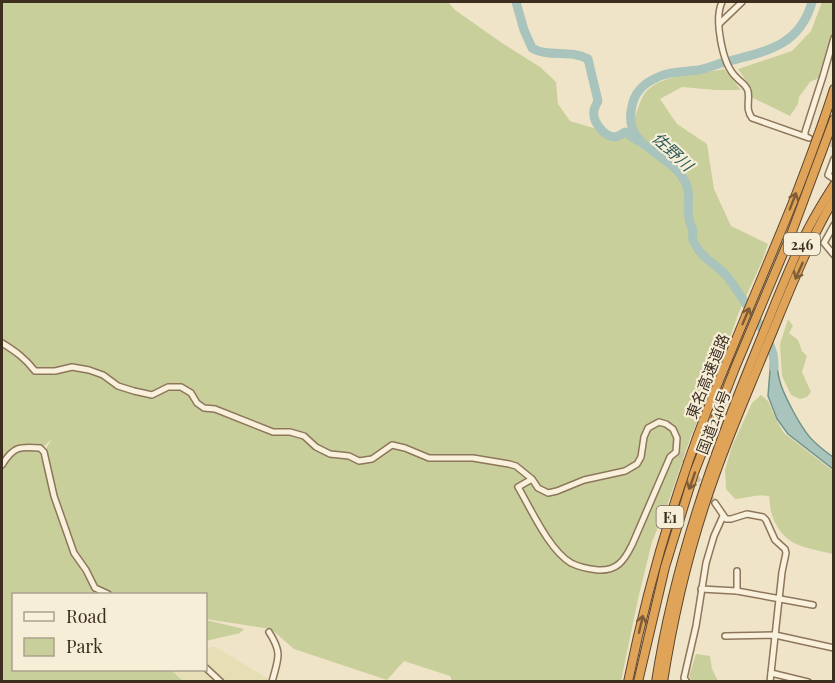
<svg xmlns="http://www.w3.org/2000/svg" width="835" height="683" font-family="'Playfair Display','Noto Sans JP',serif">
<rect width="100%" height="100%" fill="#f0e4c8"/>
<path fill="#e6deb5" d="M214 646 270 680V681H183L171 670H205L206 649Z"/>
<g fill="#c9cf9b">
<path d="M2 2H448L455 10 502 43 540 67 556 82 558 104 570 121 627 138C633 126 636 111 642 98 654 73 700 74 724 69L741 90H715L682 87 660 99 677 124 707 144 714 189 731 226 768 244 763 259 739 312 715 379 690 439 667 506 652 542 638 599 621 681H452L450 676 404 661 387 680 294 649 271 629 206 619V594H109L97 586 75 548 56 492 46 448 52 439 39 451 55 505 81 570 93 590 102 594H14V670H171L183 681H2Z"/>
<path d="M822 2H833V30L825 69 821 77 810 82 799 97 798 104 790 116 749 96 752 89 738 69 792 51 811 31Z"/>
<path d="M788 319 793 326 789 333 798 340 802 351 807 356 802 372 811 392 807 397 800 399 791 395 782 376 780 344Z"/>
<path d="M761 395 768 401 777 421 784 433 833 471V554C805 547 783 547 772 515 770 509 770 502 769 496 755 494 748 498 735 499L726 489 725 470 732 446 752 403Z"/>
<path d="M206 620 244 629 240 633 206 641Z"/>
<path d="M696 654 710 656 712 669 718 681H692L689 676Z"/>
</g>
<path fill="#a9c4bc" stroke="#6f938a" stroke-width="1.5" d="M776 357C778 382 782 390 793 411 806 435 812 442 833 457V469L788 434 777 419 768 396 771 358Z"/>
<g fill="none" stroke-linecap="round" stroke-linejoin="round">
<g stroke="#a9c4bc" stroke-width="9">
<path d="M516 2 524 30 532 48C548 58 571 49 588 59L598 101C597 103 594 108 594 111 592 121 604 137 615 137 619 136 622 134 625 132L638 141"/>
<path d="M774 368C774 364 774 359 773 354 767 333 752 313 740 295 735 288 730 279 724 273 713 263 698 254 693 240 692 237 693 234 693 231 692 226 689 223 689 218 686 202 693 194 683 178 666 151 622 147 632 106 634 94 643 84 654 79 668 71 684 72 698 70 709 68 719 63 729 61 768 51 800 45 812 2"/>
</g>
<g stroke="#ccc0a6" stroke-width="5" stroke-dasharray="5 2.5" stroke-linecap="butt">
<path d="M809 138 834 145"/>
<path d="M679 453 715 503"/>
</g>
<defs>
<g id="minor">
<path d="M722 2C714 19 722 64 736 77 740 82 746 84 748 91 750 101 745 109 752 118L809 138"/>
<path d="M719 24 742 2"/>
<path d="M805 135V132L823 76 834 38"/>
<path d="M834 159 828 175 834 179"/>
<path d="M834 225 824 243 834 255"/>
<path d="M2 343C15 351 25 358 35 371H55L72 367 89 370 103 375 118 386 134 391 152 395 168 387H181L191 393 197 403 204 408 215 409 273 432H290L304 436 316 447 330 454 349 456 359 461 372 459 392 445 405 448 429 458H473L509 464 516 466 532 479 538 488 548 493 557 491 584 480 625 471 637 464 641 457 644 437 648 428 659 422 666 424 673 429 677 438 676 452 670 457 632 545C624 561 617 571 598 570 589 569 579 567 571 563 549 550 531 509 518 487L532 479"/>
<path d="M2 465C13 447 19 446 40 448L44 452 54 496 74 553 86 570 95 588 108 594"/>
<path d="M715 503 726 519H731L747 514 763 517 766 520 775 540 785 549 786 553 782 572 770 682"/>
<path d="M737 571V591"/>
<path d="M701 589 737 591 813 605"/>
<path d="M269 632C283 654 278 658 272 682"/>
<path d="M725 636 775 635 834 648"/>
<path d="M206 668 221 682"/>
<path d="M771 673 808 682"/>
<path d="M687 682 684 678 696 626 706 563 714 536 723 516"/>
</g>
<g id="highway">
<path d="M628 682C647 589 673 499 707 411 736 337 768 265 797 192 810 158 823 124 834 89"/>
<path d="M638 682 665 567 694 473 735 368 790 237 834 119"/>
<path d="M656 682C674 565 713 455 758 346 774 307 789 267 808 229 816 214 825 199 834 185"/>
<path d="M663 682C674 612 691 541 715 475 729 435 746 396 762 357 784 305 805 248 834 199"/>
</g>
</defs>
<use href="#minor" stroke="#8d765c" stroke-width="8"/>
<use href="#highway" stroke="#5b4430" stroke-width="10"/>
<use href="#minor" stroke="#faf1dc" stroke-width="5"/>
<use href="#highway" stroke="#e0a458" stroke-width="8"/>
</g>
<defs><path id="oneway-shaft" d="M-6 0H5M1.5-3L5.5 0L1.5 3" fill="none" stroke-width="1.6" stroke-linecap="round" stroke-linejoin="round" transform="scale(1.5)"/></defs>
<g stroke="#7e5d36">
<use href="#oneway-shaft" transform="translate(793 201) rotate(-69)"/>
<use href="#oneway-shaft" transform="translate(799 271) rotate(114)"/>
<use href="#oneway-shaft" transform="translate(746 316) rotate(-67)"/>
<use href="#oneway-shaft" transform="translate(692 481) rotate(109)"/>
<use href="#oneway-shaft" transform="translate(641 624) rotate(-77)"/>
</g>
<g text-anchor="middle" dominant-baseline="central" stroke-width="4.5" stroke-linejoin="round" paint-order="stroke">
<g fill="#f7eed8" stroke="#756857" stroke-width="1.5">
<rect x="784" y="233" width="36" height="22" rx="4.5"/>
<rect x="656.5" y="506" width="27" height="22" rx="4.5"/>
</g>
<g font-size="14" font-weight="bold" fill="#3d2e20">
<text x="802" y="244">246</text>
<text x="670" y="517">E1</text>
</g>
<g font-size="15" fill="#3d2e20" stroke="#f7eed8">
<text transform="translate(707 376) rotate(-68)">東名高速道路</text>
<text transform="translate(713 422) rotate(-69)">国道246号</text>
</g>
<g font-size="16" font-style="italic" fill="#2f5d5a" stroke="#f7eed8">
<text transform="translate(673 151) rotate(43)">佐野川</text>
</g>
</g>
<rect width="835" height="683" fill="none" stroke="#3d2e20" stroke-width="6"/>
<rect x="12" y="593" width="195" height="78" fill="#f7eed8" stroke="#ada18e" stroke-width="1.5"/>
<rect x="24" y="612" width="30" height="9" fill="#faf1dc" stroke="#ada18e" stroke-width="1.5"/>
<text x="66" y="623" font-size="18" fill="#3d2e20">Road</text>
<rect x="24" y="638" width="30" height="18" fill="#c9cf9b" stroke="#ada18e" stroke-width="1.5"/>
<text x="66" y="653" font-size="18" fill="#3d2e20">Park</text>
</svg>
